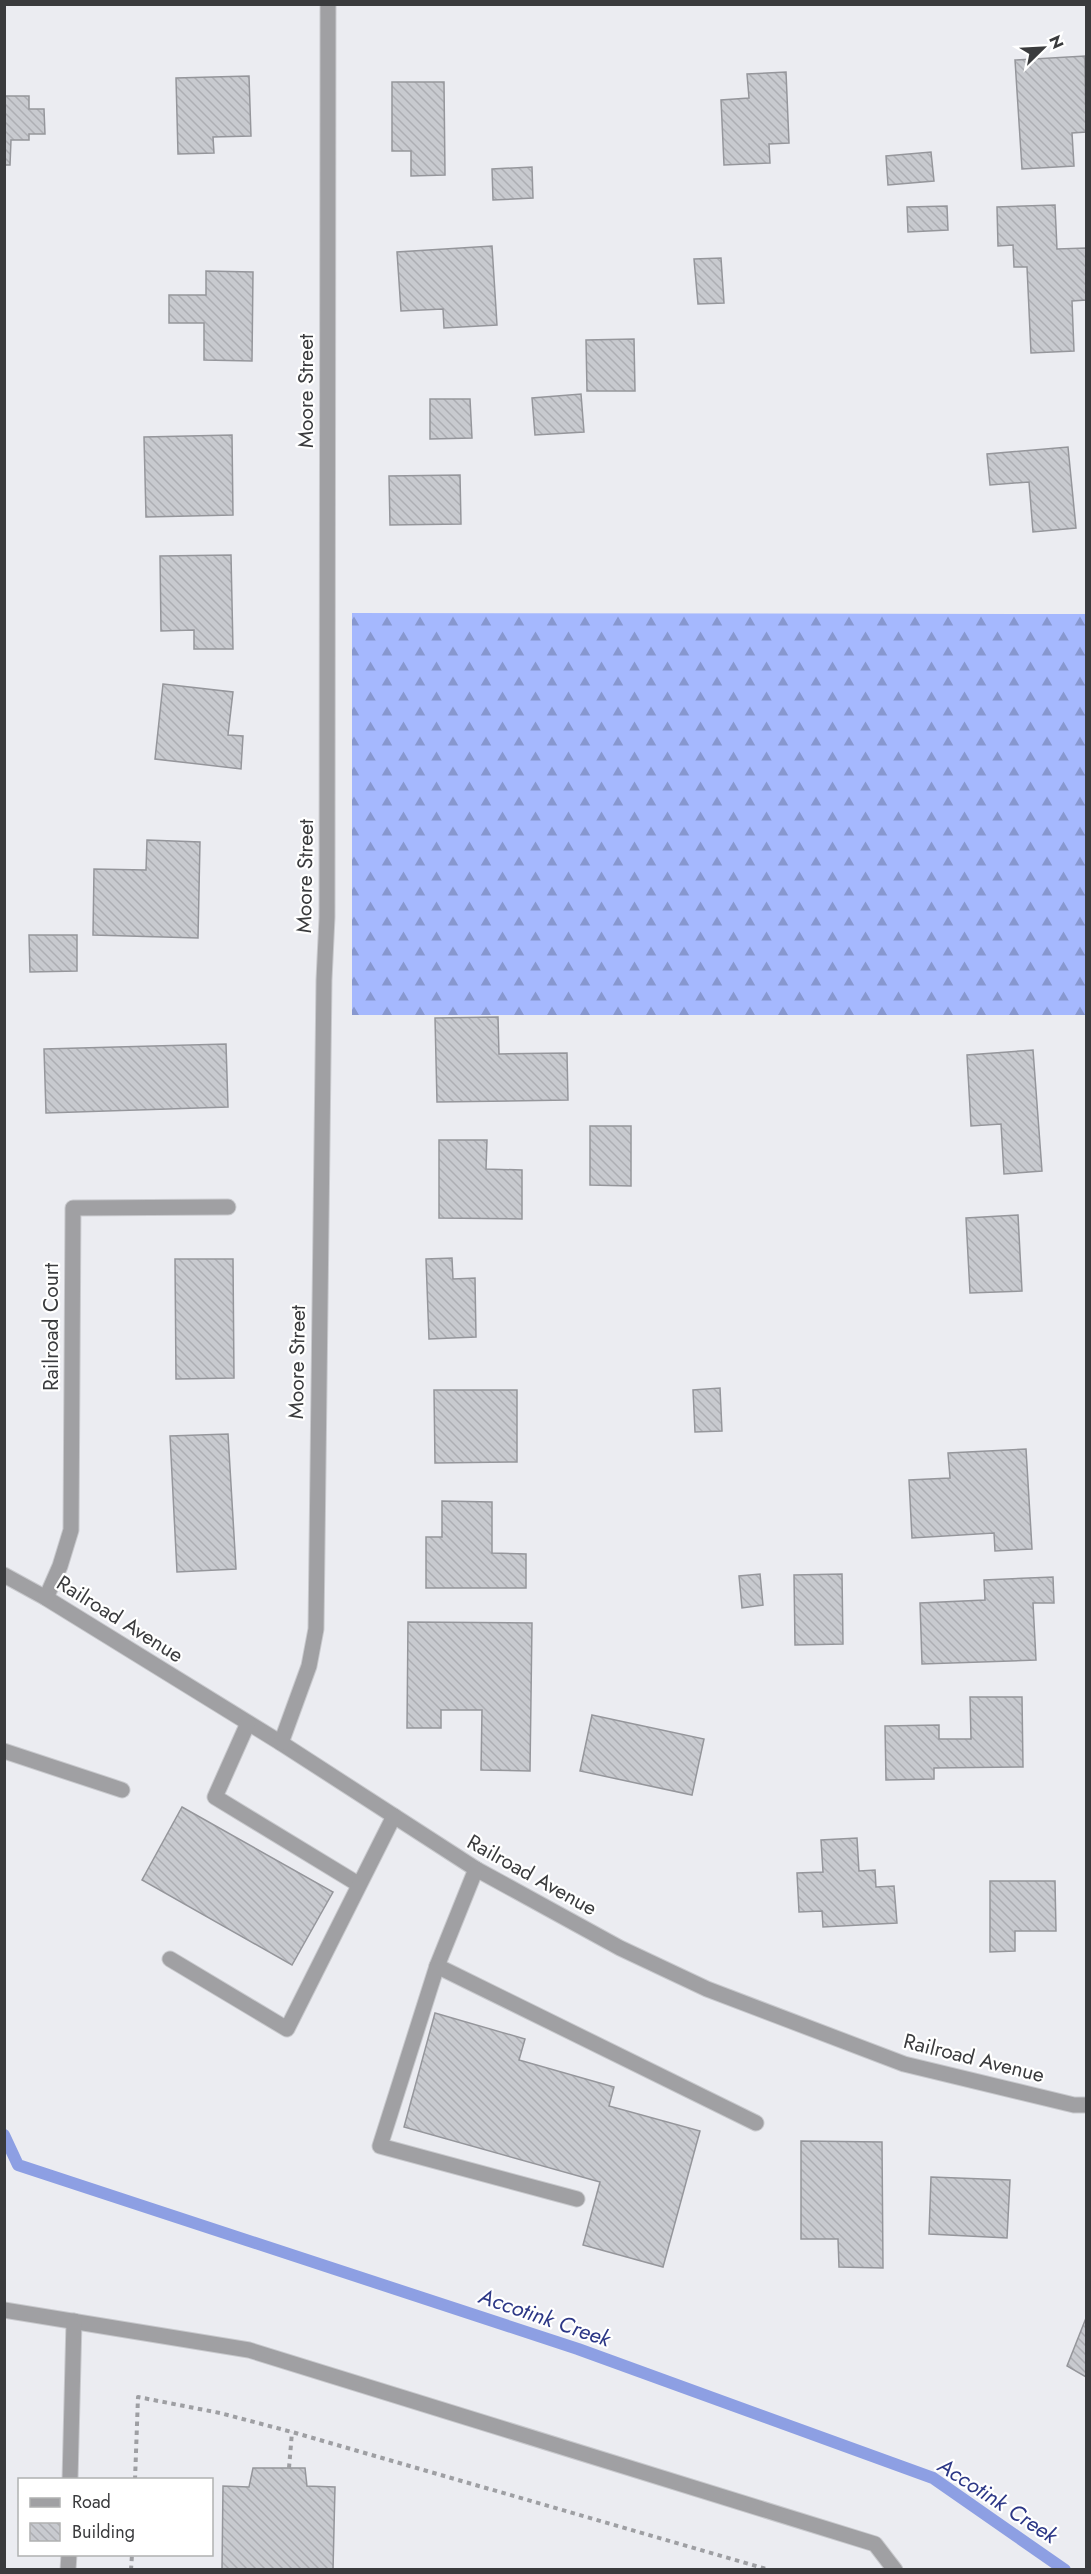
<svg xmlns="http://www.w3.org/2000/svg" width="1091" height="2574" font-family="Jost,sans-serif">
<defs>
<pattern id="forest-firs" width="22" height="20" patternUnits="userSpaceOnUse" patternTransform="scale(1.5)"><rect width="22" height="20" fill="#a5b8fe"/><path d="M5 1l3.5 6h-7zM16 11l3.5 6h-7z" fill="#8797cf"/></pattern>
<pattern id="building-back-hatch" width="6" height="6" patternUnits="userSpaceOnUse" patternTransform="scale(1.5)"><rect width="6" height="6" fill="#c8cacf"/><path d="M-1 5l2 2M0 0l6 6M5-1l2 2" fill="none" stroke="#adaeb3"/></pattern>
</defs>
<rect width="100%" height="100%" fill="#ebecf1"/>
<path fill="url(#forest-firs)" d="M352 613 1086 614V1015H352Z"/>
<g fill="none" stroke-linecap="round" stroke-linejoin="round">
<path stroke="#8d9fe3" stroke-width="12" d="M4 2135 18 2165 578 2349 933 2478 1065 2570"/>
</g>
<g fill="url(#building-back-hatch)" stroke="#95969b" stroke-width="1.5">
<path d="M1085 56 1086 132 1072 133 1074 166 1022 169 1015 60Z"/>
<path d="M786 72 789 143 769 144 770 163 724 165 721 100 749 98 747 74Z"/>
<path d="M249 76 251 136 213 137 214 153 178 154 176 78Z"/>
<path d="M392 82H444L445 175 411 176V151H392Z"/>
<path d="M4 96H29V109H44L45 134H29V140H11L10 165H4Z"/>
<path d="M931 152 934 181 888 185 886 156Z"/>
<path d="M532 167 533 198 493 200 492 169Z"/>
<path d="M1055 205 1057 249 1086 248V300L1072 301 1074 351 1031 353 1027 267H1014L1013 245 998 246 997 207Z"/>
<path d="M947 206 948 230 908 232 907 207Z"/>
<path d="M492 246 497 325 444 328 443 309 401 311 397 252Z"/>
<path d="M721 258 724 303 698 304 694 259Z"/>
<path d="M206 271 253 272 252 361 204 360V323H169V295H206Z"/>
<path d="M634 339 635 391H587L586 340Z"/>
<path d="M581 394 584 432 535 435 532 398Z"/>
<path d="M430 399H470L472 438 430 439Z"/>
<path d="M232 435 233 515 146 517 144 437Z"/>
<path d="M1068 447 1076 528 1033 532 1029 482 990 485 987 454Z"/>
<path d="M460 475 461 524 390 525 389 476Z"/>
<path d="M231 555 233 649H194V630L161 631 160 556Z"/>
<path d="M163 684 233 692 228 735 243 736 241 769 155 759Z"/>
<path d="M147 840 200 842 198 938 93 935 94 869 146 870Z"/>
<path d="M29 935H77V971L30 972Z"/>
<path d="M498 1017 499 1054 567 1053 568 1100 437 1102 435 1018Z"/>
<path d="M226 1044 228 1107 46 1113 44 1049Z"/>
<path d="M1033 1050 1042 1171 1004 1174 1001 1124 971 1126 967 1055Z"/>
<path d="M590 1126H631V1186L590 1185Z"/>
<path d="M439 1140H487L486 1169 522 1170V1219L439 1218Z"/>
<path d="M1018 1215 1022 1291 970 1293 966 1218Z"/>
<path d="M452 1258 453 1279 475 1278 476 1337 429 1339 426 1259Z"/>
<path d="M175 1259H233L234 1378 176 1379Z"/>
<path d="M720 1388 722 1431 695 1432 693 1390Z"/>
<path d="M434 1390H517V1462L435 1463Z"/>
<path d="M228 1434 236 1569 177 1572 170 1436Z"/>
<path d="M1026 1449 1032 1549 995 1551 994 1533 912 1538 909 1480 950 1478 948 1453Z"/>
<path d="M442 1501 492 1502V1553L526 1554V1588H426V1537H442Z"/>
<path d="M760 1574 763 1605 742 1608 739 1576Z"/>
<path d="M842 1574 843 1644 795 1645 794 1575Z"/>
<path d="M1053 1577 1054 1603H1033L1036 1660 922 1664 920 1603 985 1600 984 1580Z"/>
<path d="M408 1622 532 1623 530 1771 481 1770 482 1710H441V1728H407Z"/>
<path d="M970 1697H1022L1023 1767 934 1768V1779L886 1780 885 1726 939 1725V1739H971Z"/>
<path d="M592 1715 704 1739 692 1795 580 1771Z"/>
<path d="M182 1807 333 1892 292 1965 142 1880Z"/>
<path d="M857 1838 859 1871 875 1870 876 1887 894 1886 897 1923 823 1927 822 1911 799 1912 797 1873 823 1872 821 1840Z"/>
<path d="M990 1881H1055L1056 1931H1015V1951L990 1952Z"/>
<path d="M435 2013 525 2039 519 2060 614 2087 609 2106 700 2131 663 2267 583 2245 600 2182 404 2127Z"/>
<path d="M801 2141 882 2142 883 2268 839 2267 838 2239H801Z"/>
<path d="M931 2177 1010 2180 1007 2238 929 2234Z"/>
<path d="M1086 2318V2377L1067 2366Z"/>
<path d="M253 2468H305L307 2486 335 2487 333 2570H222L223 2486 249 2487Z"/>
</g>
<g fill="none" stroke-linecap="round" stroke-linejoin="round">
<defs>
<g id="minor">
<path d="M4 1575 46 1598 281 1743 476 1869 620 1948 707 1989 904 2064 1074 2105H1086"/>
<path d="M46 1598 60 1566 71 1530 73 1208 228 1207"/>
<path d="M248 1723 215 1797 358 1884"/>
<path d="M281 1743 309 1666 316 1629 324 980 327 917 328 4"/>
<path d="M4 1751 122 1790"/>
<path d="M476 1869 437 1966 380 2146 577 2199"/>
<path d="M170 1959 287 2029 394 1816"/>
<path d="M437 1966 756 2123"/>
<path d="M4 2310 249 2350 875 2544 895 2570"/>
<path d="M70 2480 74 2321"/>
<path d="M68 2570 69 2554"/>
</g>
</defs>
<use href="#minor" stroke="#c8c9cd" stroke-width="17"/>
<g stroke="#9e9fa3" stroke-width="4" stroke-dasharray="4.5 4.5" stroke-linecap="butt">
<path d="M289 2468 292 2432"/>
<path d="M135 2480 138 2397 220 2413 292 2432 770 2570"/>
<path d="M131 2570 132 2554"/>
</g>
<use href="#minor" stroke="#a0a0a3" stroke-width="15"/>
</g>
<g text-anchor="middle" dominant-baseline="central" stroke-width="4.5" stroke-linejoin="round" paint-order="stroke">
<g font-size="21" fill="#3a3b3d" stroke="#fff">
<text transform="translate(306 391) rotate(-90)">Moore Street</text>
<text transform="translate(305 876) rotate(-89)">Moore Street</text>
<text transform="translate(51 1327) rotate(-90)">Railroad Court</text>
<text transform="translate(297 1362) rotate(-89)">Moore Street</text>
<text transform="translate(120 1619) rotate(32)">Railroad Avenue</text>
<text transform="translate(532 1875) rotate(29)">Railroad Avenue</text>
<text transform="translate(974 2058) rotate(14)">Railroad Avenue</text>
</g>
<g font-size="22" font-style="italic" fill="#2c3786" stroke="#fff">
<text transform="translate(545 2317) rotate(19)">Accotink Creek</text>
<text transform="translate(998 2500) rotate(33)">Accotink Creek</text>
</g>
</g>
<rect width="1091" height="2574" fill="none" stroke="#3a3b3d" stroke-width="12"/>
<rect x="18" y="2478" width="195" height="78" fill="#ffffff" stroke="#b0b1b1" stroke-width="1.5"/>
<rect x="30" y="2498" width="30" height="9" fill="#a0a0a3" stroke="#b0b1b1" stroke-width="1.5"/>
<text x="72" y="2508" font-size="18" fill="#3a3b3d">Road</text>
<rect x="30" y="2523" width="30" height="18" fill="url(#building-back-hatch)" stroke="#b0b1b1" stroke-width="1.5"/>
<text x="72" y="2538" font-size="18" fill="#3a3b3d">Building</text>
<g transform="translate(1043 48) rotate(66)" stroke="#ffffff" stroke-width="4.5" paint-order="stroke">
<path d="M0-4.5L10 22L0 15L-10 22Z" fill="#3a3b3d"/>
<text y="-9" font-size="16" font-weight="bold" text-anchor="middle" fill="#3a3b3d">N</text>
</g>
</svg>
